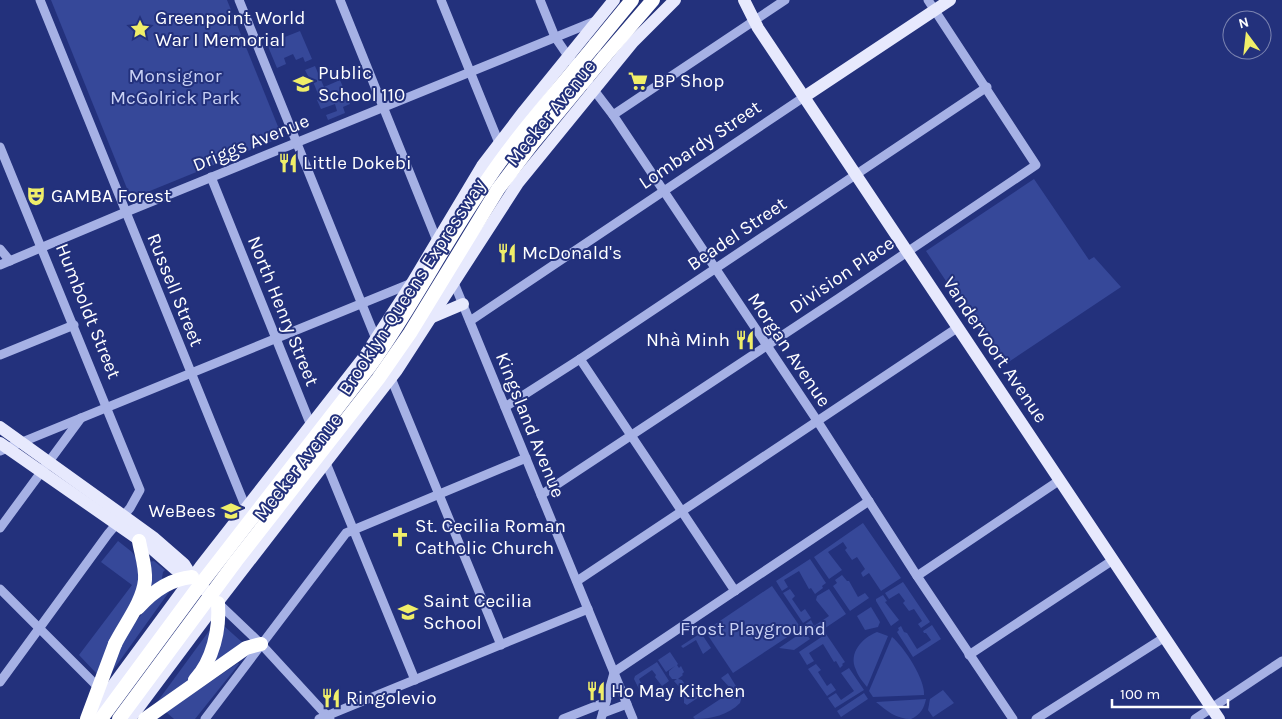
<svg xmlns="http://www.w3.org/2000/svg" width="1282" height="719" font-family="Karla,sans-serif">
<rect width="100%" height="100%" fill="#23317c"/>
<g fill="#364899">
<path d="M51 0H227L279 129 275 140 140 195 128 191Z"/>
<path d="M300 31 312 59 305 62 303 57 296 60 293 54 284 58 286 64 277 68 267 44Z"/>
<path d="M315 66 324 87 340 80 350 104 343 107 345 113 328 120 326 115 337 111 335 104 321 109 317 100 320 99 312 79 309 78 305 70Z"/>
<path d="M1034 179 1089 260 1094 257 1121 287 1007 363 1004 360 1000 362 926 251Z"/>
<path d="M863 523 901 578 881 591 869 573 863 577 861 573 865 569 857 557 852 560 845 550 847 548 843 542 828 552 842 570 829 579 814 557Z"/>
<path d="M118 541 132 552 136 558 140 585 97 674 79 655 132 585 101 562Z"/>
<path d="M810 559 826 583 822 586 823 588 815 594 811 588 809 589 799 571 784 580 788 587 782 591 776 581Z"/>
<path d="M154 561 165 570 163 572 162 578 164 580 153 588 149 586V562Z"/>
<path d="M842 575 847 581H849L858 597 865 593 869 598 850 611 833 586 837 583 835 580Z"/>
<path d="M903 582 930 622 921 628 918 624 922 621 914 609 909 611 903 603 905 601 899 593 889 599 885 593Z"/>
<path d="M772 586 801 628 733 673 705 631Z"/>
<path d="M168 589 169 592 111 673C122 633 137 616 168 589Z"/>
<path d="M790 589 795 596 792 599 801 612 805 609 811 618 803 623 783 593Z"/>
<path d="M829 589 846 614 812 637 804 625 811 620 814 626 829 616 816 600 817 596Z"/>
<path d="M883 595 887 601 885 602 899 620 891 626 876 601V599Z"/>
<path d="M871 607 880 622 878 627 865 630 857 616Z"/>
<path d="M932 625 941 639 913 657 897 632 899 630 898 628 901 626 904 632 907 633 917 649 931 640 926 633H924L923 631Z"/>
<path d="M224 626 243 643 215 662Z"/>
<path d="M209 631H211L201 666 188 682 152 709Z"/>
<path d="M804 631 810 639 794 650 779 648Z"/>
<path d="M877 632 888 636 867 687C863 682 858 676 856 670 848 653 862 638 877 632Z"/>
<path d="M701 633 711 648 703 654 696 640 683 648 681 646Z"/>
<path d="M826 634 845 662 842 664 843 665 840 668 836 661 834 662 823 644 809 653 814 661 807 665 799 652Z"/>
<path d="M892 637C904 647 925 679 924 695L873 697 869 691Z"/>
<path d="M670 652 678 664 677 665 679 668 681 666 684 672 682 674 683 675 678 679 682 680 684 683 680 688 674 681 677 679H672L669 675V671L675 666 666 672 658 660Z"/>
<path d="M657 662 669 681 662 686 655 677 656 675 652 670 639 679 643 687 639 689 634 679 635 676Z"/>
<path d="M238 663 239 664 195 719H174L166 712Z"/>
<path d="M816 664 821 670 818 672 827 686 831 683 836 690 827 696 808 669Z"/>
<path d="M849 668 864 690 835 708 828 698 836 693 841 700 854 691 841 673Z"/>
<path d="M728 673 742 696 740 703C728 715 712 719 695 719L693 717 731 692 737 700 732 690 721 678Z"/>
<path d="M697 688 708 691 687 705 684 703V697Z"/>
<path d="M943 690 954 703 933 717 928 710 930 699Z"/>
<path d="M864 693 868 699 841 717 837 711Z"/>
<path d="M926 699C924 709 920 715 911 719 896 719 887 711 876 702Z"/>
</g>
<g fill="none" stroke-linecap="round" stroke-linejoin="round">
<g stroke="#a6b1e5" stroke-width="9">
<path d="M40 0 246 508"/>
<path d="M239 0 376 339"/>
<path d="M340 0 438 243"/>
<path d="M441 0 499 143"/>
<path d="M540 0 555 37 568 56 613 115 818 422 917 576 1013 719"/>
<path d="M613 115 785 0"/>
<path d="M0 147 140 490 130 508 108 534 0 682"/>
<path d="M211 177 312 428"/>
<path d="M0 249 10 261"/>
<path d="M0 265 126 212 598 20"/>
<path d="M452 278 633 719"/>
<path d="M470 321 804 97"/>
<path d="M0 355 74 325"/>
<path d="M580 359 735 591"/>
<path d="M391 378 501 645"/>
<path d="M505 407 580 359 987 87"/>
<path d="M0 451 412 283"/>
<path d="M324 458 415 680"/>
<path d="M541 495 839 298 1036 165 928 0"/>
<path d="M0 528 81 418"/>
<path d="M917 576 1060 480"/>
<path d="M577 581 957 328"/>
<path d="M0 589 102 691"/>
<path d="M218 603 261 644 330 719"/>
<path d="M969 655 1113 560"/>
<path d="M614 672 869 501"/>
<path d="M603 713 627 704"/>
<path d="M205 719 346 533 526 458"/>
<path d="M319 719 588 609"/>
<path d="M563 719 606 702"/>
<path d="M601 719 614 673"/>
<path d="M1036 719 1165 637"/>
<path d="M1195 719 1282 661"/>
</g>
<g stroke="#e7e9fd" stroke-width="12">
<path d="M744 0 758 28 1219 719"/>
<path d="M804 97 950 0"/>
<path d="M430 318 463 304"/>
<path d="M0 427 153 537 184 564 192 577 218 603"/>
<path d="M0 443 151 548 175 569 192 577"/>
<path d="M91 715 200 567 364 357 412 283 482 166 524 111 614 0"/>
<path d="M130 719 207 616 397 370 518 183 633 42 675 0"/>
</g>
<g stroke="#fff" stroke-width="14">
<path d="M595 45 632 0"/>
<path d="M604 57 653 0"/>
<path d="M138 608C152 592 171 579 192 577"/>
<path d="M115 644C125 624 143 602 145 580 146 567 141 553 139 541"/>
<path d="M195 680C213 660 220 629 218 603"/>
<path d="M145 719 246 648 261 644"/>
</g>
<g stroke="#fff" stroke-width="14">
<path d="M87 719 115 644"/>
<path d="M101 719 197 589 370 366C412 307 445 242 486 182 518 134 558 90 595 45"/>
<path d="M119 719 236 561 378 379 410 333 498 189 532 144 604 57"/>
</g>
</g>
<defs>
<symbol id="sight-bare" viewBox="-9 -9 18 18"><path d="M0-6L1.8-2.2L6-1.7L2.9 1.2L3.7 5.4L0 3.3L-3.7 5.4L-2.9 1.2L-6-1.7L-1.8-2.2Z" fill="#f0ee69" stroke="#23317c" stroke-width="2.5" paint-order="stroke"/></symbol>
<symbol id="supermarket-bare" viewBox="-9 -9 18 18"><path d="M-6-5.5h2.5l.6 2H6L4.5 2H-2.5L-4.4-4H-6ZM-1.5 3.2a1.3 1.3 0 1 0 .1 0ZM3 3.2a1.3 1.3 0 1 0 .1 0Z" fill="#f0ee69" stroke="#23317c" stroke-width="2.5" paint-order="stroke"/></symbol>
<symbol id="school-bare" viewBox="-9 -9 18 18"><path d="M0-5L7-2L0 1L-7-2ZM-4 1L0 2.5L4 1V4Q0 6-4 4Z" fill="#f0ee69" stroke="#23317c" stroke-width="2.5" paint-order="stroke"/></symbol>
<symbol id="restaurant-bare" viewBox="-9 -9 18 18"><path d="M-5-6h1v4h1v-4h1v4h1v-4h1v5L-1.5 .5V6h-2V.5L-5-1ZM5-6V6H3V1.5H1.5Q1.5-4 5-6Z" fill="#f0ee69" stroke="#23317c" stroke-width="2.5" paint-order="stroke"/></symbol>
<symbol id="theatre-bare" viewBox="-9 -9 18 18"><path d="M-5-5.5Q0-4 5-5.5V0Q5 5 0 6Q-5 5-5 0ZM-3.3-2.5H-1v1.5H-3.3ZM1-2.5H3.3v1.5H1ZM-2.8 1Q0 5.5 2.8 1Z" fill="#f0ee69" stroke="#23317c" stroke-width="2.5" paint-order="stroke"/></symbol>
<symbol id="church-bare" viewBox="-9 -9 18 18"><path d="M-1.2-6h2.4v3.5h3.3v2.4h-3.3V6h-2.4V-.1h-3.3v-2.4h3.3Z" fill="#f0ee69" stroke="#23317c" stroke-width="2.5" paint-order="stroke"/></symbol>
</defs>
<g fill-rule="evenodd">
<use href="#sight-bare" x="126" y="15" width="28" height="28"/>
<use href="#supermarket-bare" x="624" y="67" width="28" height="28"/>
<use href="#school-bare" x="289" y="70" width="28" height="28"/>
<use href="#restaurant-bare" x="274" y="149" width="28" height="28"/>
<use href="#theatre-bare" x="22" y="182" width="28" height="28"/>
<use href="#restaurant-bare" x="493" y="239" width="28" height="28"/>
<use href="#restaurant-bare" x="731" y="326" width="28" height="28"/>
<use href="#school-bare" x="217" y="497" width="28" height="28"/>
<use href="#church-bare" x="386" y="523" width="28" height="28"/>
<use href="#school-bare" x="394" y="598" width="28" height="28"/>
<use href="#restaurant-bare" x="582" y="677" width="28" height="28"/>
<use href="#restaurant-bare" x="317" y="684" width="28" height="28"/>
</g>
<g text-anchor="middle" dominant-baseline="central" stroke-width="4" stroke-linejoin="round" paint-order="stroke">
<g font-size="19" fill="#fff" stroke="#23317c" text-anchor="start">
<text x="155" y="18">Greenpoint World<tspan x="155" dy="22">War I Memorial</tspan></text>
<text x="318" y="73">Public<tspan x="318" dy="22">School 110</tspan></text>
<text x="653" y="81">BP Shop</text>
<text x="303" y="163">Little Dokebi</text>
<text x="51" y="196">GAMBA Forest</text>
<text x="522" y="253">McDonald's</text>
<text x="730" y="340" text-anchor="end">Nhà Minh</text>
<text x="216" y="511" text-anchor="end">WeBees</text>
<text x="415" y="526">St. Cecilia Roman<tspan x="415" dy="22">Catholic Church</tspan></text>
<text x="423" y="601">Saint Cecilia<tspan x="423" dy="22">School</tspan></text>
<text x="611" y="691">Ho May Kitchen</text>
<text x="346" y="698">Ringolevio</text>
</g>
<g font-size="19" fill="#c9d1f4" stroke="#23317c">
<text x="175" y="76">Monsignor<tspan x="175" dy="22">McGolrick Park</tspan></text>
<text x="753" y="629">Frost Playground</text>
</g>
<g font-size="19" fill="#fff" stroke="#23317c">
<text transform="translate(551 113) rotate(-51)">Meeker Avenue</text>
<text transform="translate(251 143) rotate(-22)">Driggs Avenue</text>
<text transform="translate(700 145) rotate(-34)">Lombardy Street</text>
<text transform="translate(737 234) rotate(-34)">Beadel Street</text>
<text transform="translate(842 275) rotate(-34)">Division Place</text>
<text transform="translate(412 287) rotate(-57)">Brooklyn-Queens Expressway</text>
<text transform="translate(175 290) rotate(68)">Russell Street</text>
<text transform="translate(88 311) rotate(68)">Humboldt Street</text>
<text transform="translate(283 311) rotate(68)">North Henry Street</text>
<text transform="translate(789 350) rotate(56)">Morgan Avenue</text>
<text transform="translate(995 350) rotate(56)">Vandervoort Avenue</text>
<text transform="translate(530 425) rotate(68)">Kingsland Avenue</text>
<text transform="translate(298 467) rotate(-52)">Meeker Avenue</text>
</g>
</g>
<g transform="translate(1247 35) rotate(345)"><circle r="24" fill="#23317c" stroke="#7b83b0"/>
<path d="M0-4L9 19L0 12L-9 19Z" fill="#f0ee69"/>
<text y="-8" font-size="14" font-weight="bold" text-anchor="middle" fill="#ffffff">N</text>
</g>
<path d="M1112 699v8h116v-8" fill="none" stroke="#ffffff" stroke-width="2.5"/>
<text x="1120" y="699" font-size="15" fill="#ffffff" stroke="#23317c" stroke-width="4" paint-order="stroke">100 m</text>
</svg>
